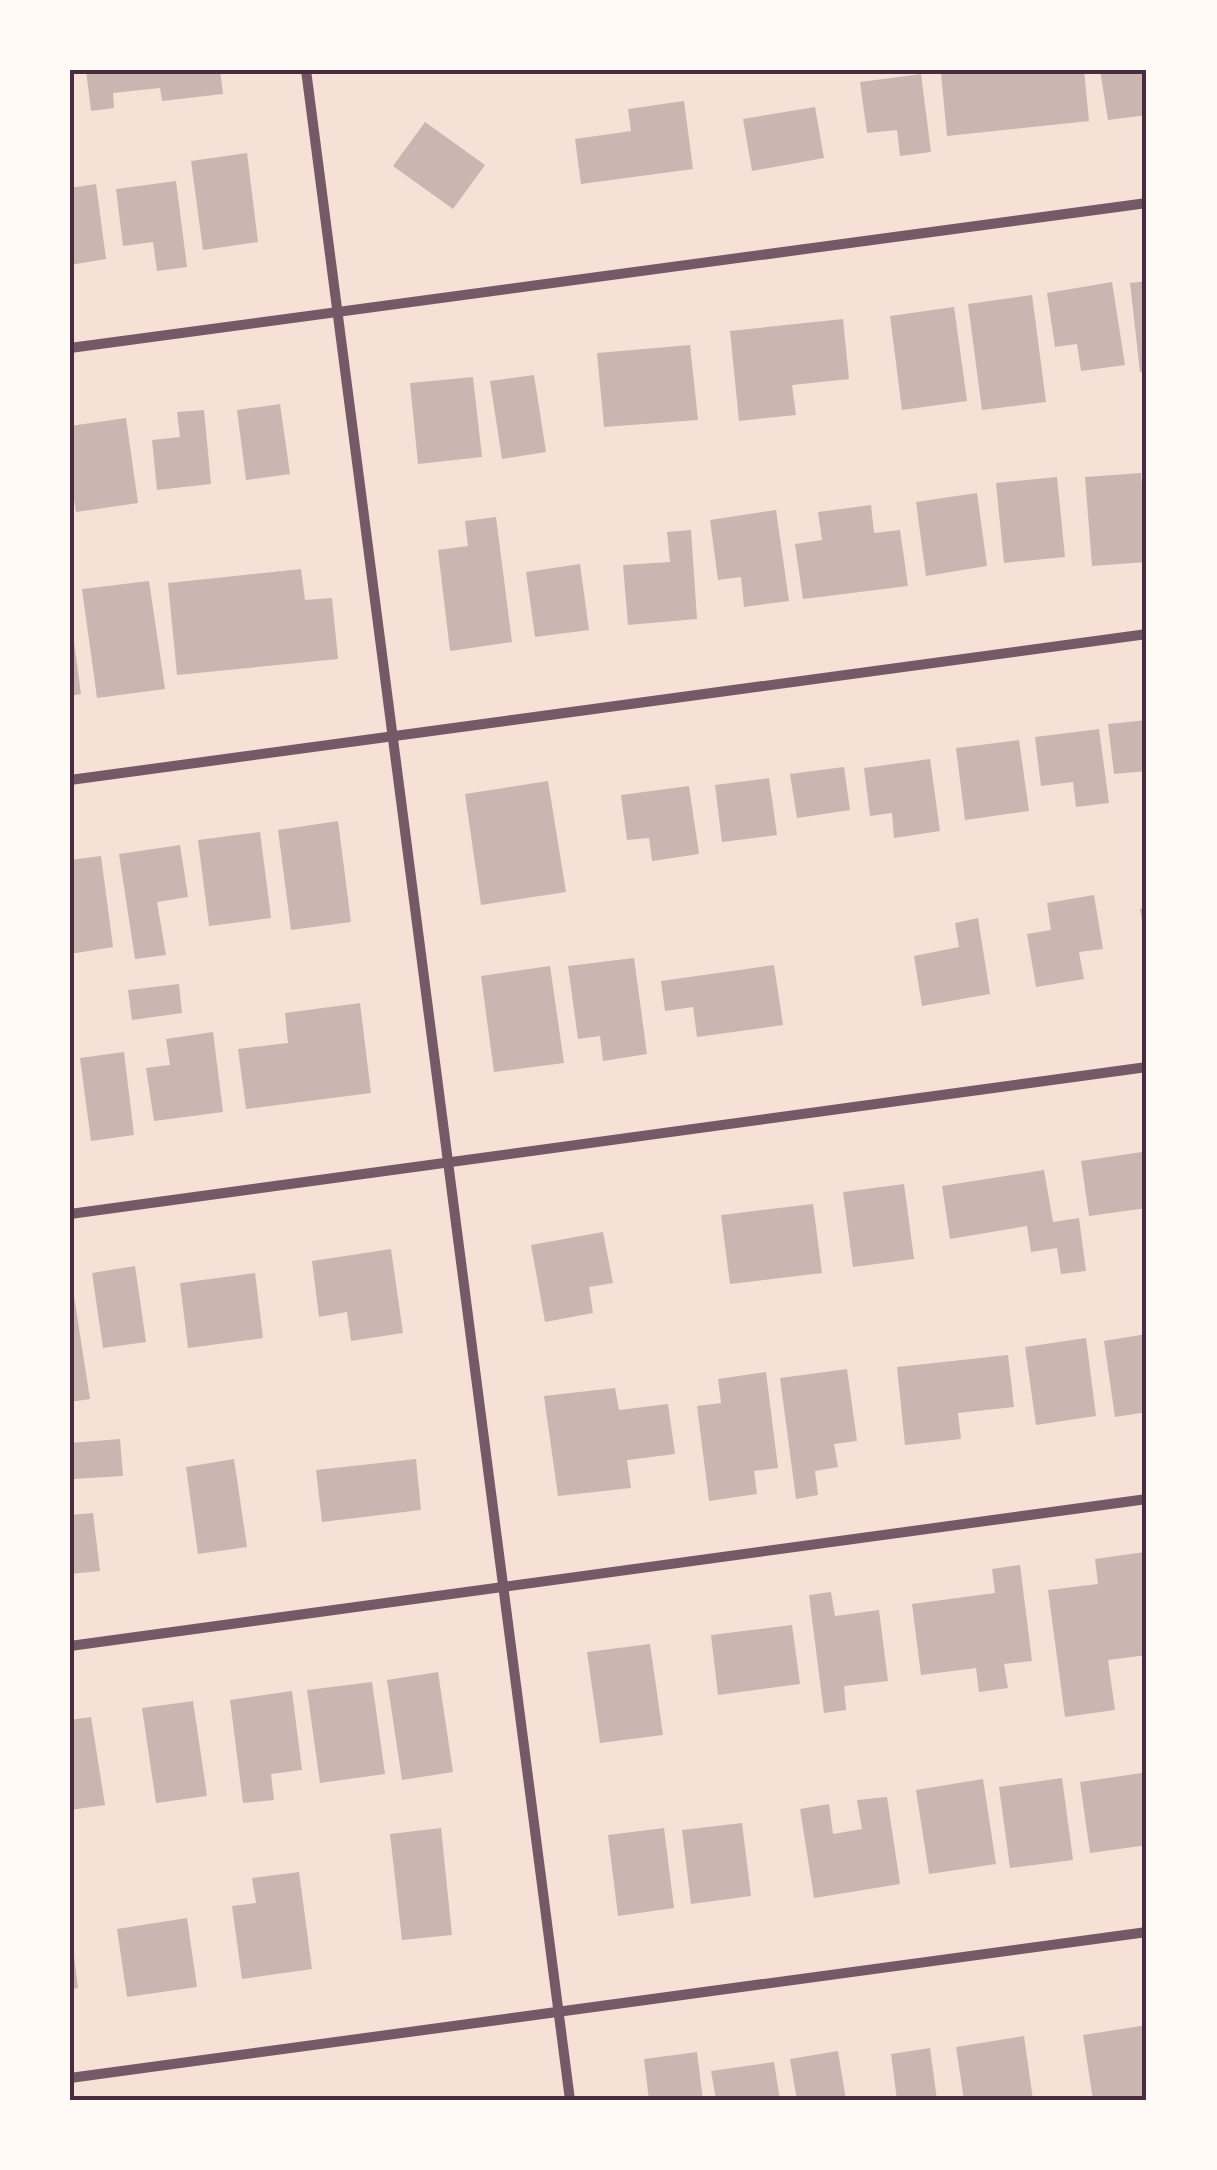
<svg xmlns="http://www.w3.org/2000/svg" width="1217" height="2170" font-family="Poppins,sans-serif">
<rect width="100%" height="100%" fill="#f7e1d7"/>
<g fill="#ccb4b1">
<path d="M86 70H220L223 94 162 101 160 88 113 93 114 108 91 111Z"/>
<path d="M973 70H1084L1089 121 947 136 941 73Z"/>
<path d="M1100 70H1147V115L1108 120Z"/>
<path d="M921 74 931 152 900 156 897 130 867 133 860 82Z"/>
<path d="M684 101 693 169 581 184 575 139 631 131 628 109Z"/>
<path d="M815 107 824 158 752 171 743 119Z"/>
<path d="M425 122 485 165 453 209 393 166Z"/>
<path d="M247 153 258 242 203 250 191 161Z"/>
<path d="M176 181 187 267 157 271 153 242 123 246 116 189Z"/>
<path d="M96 184 106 259 70 265V188Z"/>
<path d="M1147 281V371L1140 372 1130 283Z"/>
<path d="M1112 282 1125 365 1081 371 1077 344 1055 347 1047 293Z"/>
<path d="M1032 295 1046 402 982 410 968 304Z"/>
<path d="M954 307 967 401 902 410 890 316Z"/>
<path d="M843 319 849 379 792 385 796 415 739 421 730 331Z"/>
<path d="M690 345 698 420 604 427 597 353Z"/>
<path d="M534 375 546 452 502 459 490 381Z"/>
<path d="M473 377 482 457 418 464 410 383Z"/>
<path d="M280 404 290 474 246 480 237 410Z"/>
<path d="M204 410 211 484 157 490 152 440 180 437 177 412Z"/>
<path d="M126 418 138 503 76 512 70 474V426Z"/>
<path d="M1141 473 1147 562 1092 566 1085 477Z"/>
<path d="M1057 477 1065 557 1004 563 996 483Z"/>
<path d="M977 493 987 566 926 576 916 502Z"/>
<path d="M871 505 874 533 900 530 908 586 803 599 795 544 822 540 818 512Z"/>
<path d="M776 510 789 601 744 607 741 577 718 580 710 520Z"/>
<path d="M496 517 512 642 450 651 438 550 468 546 465 521Z"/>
<path d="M691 530 697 619 628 625 623 565 670 562 667 532Z"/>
<path d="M580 564 589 630 535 637 526 572Z"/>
<path d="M301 569 305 600 332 598 338 659 177 675 168 583Z"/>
<path d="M149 581 165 689 97 698 82 589Z"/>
<path d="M70 627H72L81 694 70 696Z"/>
<path d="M1147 720V771L1114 774 1108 724Z"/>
<path d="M1099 729 1109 803 1076 807 1073 782 1041 786 1035 737Z"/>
<path d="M1019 740 1029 811 965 820 956 748Z"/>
<path d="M930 759 940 831 894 838 892 813 870 816 864 768Z"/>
<path d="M844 767 850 810 797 818 790 774Z"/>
<path d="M769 778 777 835 722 842 715 785Z"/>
<path d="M548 781 566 892 481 905 465 794Z"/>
<path d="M689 786 699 854 652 861 649 838 627 840 621 795Z"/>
<path d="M338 821 351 922 291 930 278 830Z"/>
<path d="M260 832 271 918 209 926 198 840Z"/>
<path d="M180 845 188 897 157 902 166 955 135 959 119 854Z"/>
<path d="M101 856 113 947 70 954V860Z"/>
<path d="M1094 895 1103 949 1079 952 1084 979 1036 987 1027 934 1051 930 1047 903Z"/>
<path d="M1147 908V940H1145L1140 909Z"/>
<path d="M978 918 990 994 922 1006 914 956 959 947 955 923Z"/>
<path d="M634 958 647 1054 603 1061 600 1036 578 1039 568 966Z"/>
<path d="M774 965 783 1025 697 1037 693 1007 665 1011 661 981Z"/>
<path d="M550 966 564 1063 494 1072 481 976Z"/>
<path d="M179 984 182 1013 132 1020 128 990Z"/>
<path d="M360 1003 371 1093 246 1109 238 1049 288 1043 285 1013Z"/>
<path d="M213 1032 223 1112 154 1121 146 1068 170 1065 166 1039Z"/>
<path d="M124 1052 134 1135 91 1141 80 1058Z"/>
<path d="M1142 1152 1147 1184V1208L1089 1216 1081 1161Z"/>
<path d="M1044 1170 1053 1222 1079 1218 1086 1271 1061 1274 1057 1248 1031 1252 1027 1226 950 1239 942 1186Z"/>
<path d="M904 1184 914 1259 853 1267 843 1192Z"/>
<path d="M813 1204 822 1273 730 1284 721 1215Z"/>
<path d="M603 1232 613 1283 589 1287 593 1313 545 1322 531 1245Z"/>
<path d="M391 1249 403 1333 351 1341 347 1312 319 1317 312 1261Z"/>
<path d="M135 1266 146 1342 103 1348 92 1273Z"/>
<path d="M255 1273 263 1338 188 1348 180 1283Z"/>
<path d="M74 1296 90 1399 70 1402V1297Z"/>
<path d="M1147 1334V1412L1115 1417 1104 1341Z"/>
<path d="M1086 1338 1096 1416 1036 1425 1025 1347Z"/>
<path d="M1008 1355 1014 1407 958 1413 961 1439 905 1445 897 1367Z"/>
<path d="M847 1369 857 1441 834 1444 838 1467 815 1471 818 1495 796 1499 780 1378Z"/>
<path d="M766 1372 778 1468 754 1471 757 1494 709 1501 697 1406 721 1403 718 1379Z"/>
<path d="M615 1388 619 1410 668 1404 675 1454 627 1460 631 1488 558 1496 544 1396Z"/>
<path d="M120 1439 123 1476 72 1479 70 1443Z"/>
<path d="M234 1459 247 1547 198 1554 186 1467Z"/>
<path d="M416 1459 421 1510 322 1522 316 1470Z"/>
<path d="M93 1513 100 1571 70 1574V1515Z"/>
<path d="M1145 1552 1147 1569V1655L1108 1660 1115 1710 1065 1717 1048 1590 1098 1584 1095 1559Z"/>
<path d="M1020 1565 1032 1661 1004 1664 1008 1688 979 1692 976 1668 921 1675 912 1604 995 1593 992 1569Z"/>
<path d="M831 1592 835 1616 879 1610 888 1681 844 1686 846 1710 824 1713 809 1595Z"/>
<path d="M792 1625 800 1684 718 1695 711 1635Z"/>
<path d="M650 1644 663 1735 600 1743 587 1652Z"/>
<path d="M438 1672 453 1772 402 1780 387 1680Z"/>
<path d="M372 1682 385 1774 320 1783 307 1690Z"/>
<path d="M292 1691 302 1770 271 1774 274 1800 243 1803 230 1700Z"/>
<path d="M193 1701 207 1796 156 1803 142 1708Z"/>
<path d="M91 1717 105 1805 70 1810V1720Z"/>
<path d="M1142 1773 1147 1806V1845L1090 1853 1080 1782Z"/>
<path d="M1062 1778 1073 1860 1010 1868 999 1787Z"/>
<path d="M983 1779 996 1864 929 1874 916 1790Z"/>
<path d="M887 1797 900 1884 814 1898 800 1809 829 1804 833 1834 862 1829 857 1800Z"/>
<path d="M742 1823 751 1896 691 1904 682 1830Z"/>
<path d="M441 1828 452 1935 402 1940 390 1834Z"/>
<path d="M664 1828 674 1908 618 1916 608 1835Z"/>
<path d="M299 1872 312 1969 242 1979 232 1906 256 1903 252 1878Z"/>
<path d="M187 1918 197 1987 127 1997 117 1929Z"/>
<path d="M70 1940H72L78 1988 70 1989Z"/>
<path d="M1147 2025V2100H1093L1083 2035Z"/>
<path d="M1024 2036 1033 2100H964L956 2047Z"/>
<path d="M930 2048 937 2100H897L891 2054Z"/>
<path d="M838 2051 846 2100H797L790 2059Z"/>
<path d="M697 2052 703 2100H649L644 2059Z"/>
<path d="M774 2062 780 2100H716L711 2071Z"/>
</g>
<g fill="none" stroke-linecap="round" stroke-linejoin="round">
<g stroke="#755966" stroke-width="10">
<path d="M306 70 570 2100"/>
<path d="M70 348 1147 203"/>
<path d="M70 780 1147 634"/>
<path d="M70 1214 1147 1067"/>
<path d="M70 1646 1147 1499"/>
<path d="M70 2078 1147 1932"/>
</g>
</g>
<rect width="1217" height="2170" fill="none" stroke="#fffaf5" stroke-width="145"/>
<rect x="72" y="72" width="1072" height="2026" fill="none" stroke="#4a2c40" stroke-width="4"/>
</svg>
